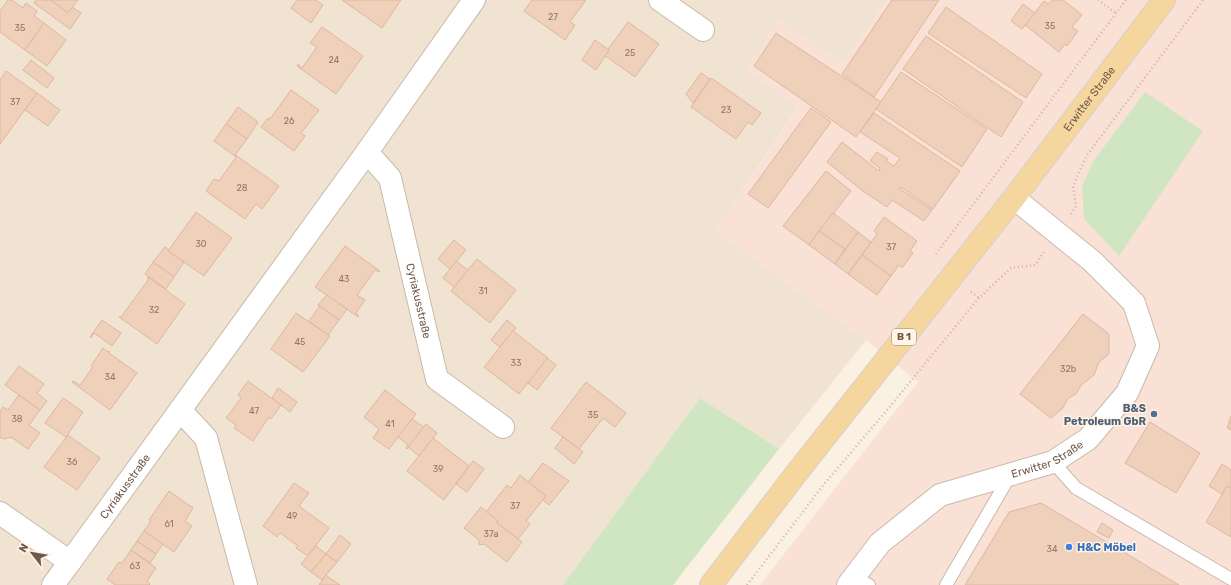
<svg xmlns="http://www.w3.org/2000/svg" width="1231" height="585" font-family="Rubik,sans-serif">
<rect width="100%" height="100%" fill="#faf1e2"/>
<path fill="#f1e3d1" d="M0 0H887L843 63 780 20 798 107 715 231 866 340 779 449 700 398 563 585H0Z"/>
<path fill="#fae1d6" d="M887 0H1231V585H760L918 382 866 340 715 231 798 108 746 70 780 20 843 63Z"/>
<g fill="#d0e6c2">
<path d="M1145 92 1203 131 1119 256 1084 219 1082 186 1094 160Z"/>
<path d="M700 398 779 449 673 585H563Z"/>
</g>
<g fill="#eed0bb" stroke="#dfb79d">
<path d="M8 0H12L23 8 26 3 37 11 34 16 44 23 25 50 0 32V11Z"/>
<path d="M36 0H51L68 13 72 7 81 13 70 29 34 3Z"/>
<path d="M51 0H78L68 13Z"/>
<path d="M297 0H316L323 5 311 23 291 8Z"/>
<path d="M342 0H401L382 28Z"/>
<path d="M532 0H586L570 22 575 25 565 40 524 11Z"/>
<path d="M892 0H939L874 97 842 74Z"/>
<path d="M1052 0H1063L1082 15 1072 27 1078 31 1067 46 1065 44 1059 52 1025 25 1044 1 1048 4Z"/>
<path d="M1023 4 1035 13 1022 29 1011 21Z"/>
<path d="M946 7 1042 74 1026 98 928 33Z"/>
<path d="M628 22 659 44 635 77 604 55Z"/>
<path d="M44 23 66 40 47 66 25 50Z"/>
<path d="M322 27 363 56 336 94 297 66 298 64 302 68 317 47 310 43Z"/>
<path d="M776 33 881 102 856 137 754 66Z"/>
<path d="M926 36 1023 102 1001 137 903 69Z"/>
<path d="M595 40 609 50 596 70 582 60Z"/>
<path d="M31 60 54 78 47 88 23 70Z"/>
<path d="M6 71 37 93 0 144V80Z"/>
<path d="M901 72 987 129 962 167 876 109Z"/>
<path d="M701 73 710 79 693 103 686 94Z"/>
<path d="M711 78 761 113 752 125 748 122 736 139 691 107Z"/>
<path d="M291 90 319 110 301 133 305 136 294 151 261 127 268 118 270 119Z"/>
<path d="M37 93 60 110 48 126 25 110Z"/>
<path d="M238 107 258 122 247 139 226 124Z"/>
<path d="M811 108 831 122 768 208 748 194Z"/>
<path d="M874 113 960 171 933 209 901 187 900 189 932 210 924 221 892 200 887 207 864 192 827 162 842 142 879 171 880 168 870 161 877 152 888 159 886 161 894 166 900 158 860 132Z"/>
<path d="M226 124 247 139 235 155 237 156 236 157 214 141Z"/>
<path d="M237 156 279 186 262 209 256 204 245 219 206 191 214 179 219 181Z"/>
<path d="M826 171 851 191 809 245 783 226Z"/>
<path d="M196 212 232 238 204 276 168 251Z"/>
<path d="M833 213 858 232 845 249 819 231Z"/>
<path d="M884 217 917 241 910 251 913 253 902 268 899 265 891 276 862 255 877 234 874 231Z"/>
<path d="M819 231 845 249 835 264 809 245Z"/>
<path d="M858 232 871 242 848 274 835 264Z"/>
<path d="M454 240 466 250 450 269 438 259Z"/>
<path d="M345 246 380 271 379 272 375 270 357 295 365 300 356 313 359 316 358 317 315 287Z"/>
<path d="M165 247 169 250 168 251 184 262 174 277 153 262Z"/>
<path d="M862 255 891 276 877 295 848 274Z"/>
<path d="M477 259 516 290 490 323 451 291Z"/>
<path d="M456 261 468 270 454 287 443 278Z"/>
<path d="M153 262 174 277 166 289 145 274Z"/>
<path d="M148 277 185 304 157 344 119 317H121L149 279 147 278Z"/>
<path d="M327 295 347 309 339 320 318 305Z"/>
<path d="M318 305 339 320 328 335 309 321 319 307Z"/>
<path d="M296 313 330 336 303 372 271 349Z"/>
<path d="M1083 314 1109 334V354L1099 362 1094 375 1081 385 1076 394 1068 398 1063 408 1051 418 1020 394Z"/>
<path d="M102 320 121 333 112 346 94 333 91 338 90 337Z"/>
<path d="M507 320 516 328 500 347 491 340Z"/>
<path d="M513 331 548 358 519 394 484 367Z"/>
<path d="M103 348 108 352 109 351 110 352 109 353 137 373 110 410 72 382 73 381 80 385 93 367 91 366Z"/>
<path d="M547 358 556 365 537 390 528 383Z"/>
<path d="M19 366 44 384 37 393 47 401 40 410 5 385Z"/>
<path d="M248 381 281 405 271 419 269 417 253 441 234 428 236 425 226 418 241 398 238 395Z"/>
<path d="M586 382 626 413 615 427 603 418 579 449 551 428Z"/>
<path d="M278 388 297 402 290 412 272 398Z"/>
<path d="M385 390 416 414 389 449 373 438 379 429 364 417Z"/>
<path d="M19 395 40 410 29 425 40 433 28 449 11 437 4 439 0 437V412L3 407 8 410Z"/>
<path d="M63 398 83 412 66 437 45 423Z"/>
<path d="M1231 416V430L1227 428Z"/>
<path d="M412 419 424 427 407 449 406 448 408 445 398 437Z"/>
<path d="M1150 422 1200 453 1176 493 1125 463Z"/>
<path d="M426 424 437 433 419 456 408 447Z"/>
<path d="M68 435 100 458 77 490 44 467Z"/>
<path d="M563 437 583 452 574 464 555 448Z"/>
<path d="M433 438 469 466 444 500 407 471Z"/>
<path d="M473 461 484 469 467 492 456 484Z"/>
<path d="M543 463 569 481 549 505 543 500 546 496 528 482Z"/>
<path d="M1222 464 1231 470V488L1227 486 1222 494 1209 486Z"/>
<path d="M520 475 546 496 526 521 530 524 518 539 497 523 498 521 486 512 507 485 511 488Z"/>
<path d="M294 483 309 493 299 506 329 528 308 556 296 548 298 546 280 533 277 537 263 526Z"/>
<path d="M1227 486 1231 488V537L1206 522Z"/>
<path d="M169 491 193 508 185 521 192 526 174 552 144 531 151 521 149 520Z"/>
<path d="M1041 503 1179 585H965L1009 512Z"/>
<path d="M481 507 498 521 497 523 522 542 507 562 484 544 479 545V540L464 528Z"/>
<path d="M1102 523 1113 530 1109 538 1097 532Z"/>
<path d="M144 531 163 544 156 554 137 541Z"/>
<path d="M340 535 351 544 337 562 326 554Z"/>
<path d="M137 541 156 554 150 563 131 550Z"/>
<path d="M316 546 326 554 311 572 301 564Z"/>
<path d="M131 550 156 568 147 581 150 584 149 585H115L107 579 119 562 122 563Z"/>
<path d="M326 554 337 562 322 580 311 572Z"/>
<path d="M326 575 327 576 340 585H319Z"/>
</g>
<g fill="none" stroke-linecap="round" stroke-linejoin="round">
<defs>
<g id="lane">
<path d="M1053 462 1076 488 1231 579"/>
<path d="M854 577 869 585"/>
<path d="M946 585 1011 474"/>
</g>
<g id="street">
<path d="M660 0 703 30"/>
<path id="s1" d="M367 152 390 178 437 379 503 427"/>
<path d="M180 410 206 438 246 585"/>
<path id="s2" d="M0 513 70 562 367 152 474 0"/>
<path d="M53 585 70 562"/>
<path id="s3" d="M848 585 880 543 940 495 1053 462 1088 439 1127 393 1148 346 1134 303 1092 261 1014 198"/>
</g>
<g id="primary">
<path id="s4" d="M711 585 795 475 1014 198 1164 0"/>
</g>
</defs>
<use href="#lane" stroke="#cab9a9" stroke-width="14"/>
<use href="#street" stroke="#cab9a9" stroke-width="24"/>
<use href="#primary" stroke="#d7d0cc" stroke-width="24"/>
<g stroke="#d2b49f" stroke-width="2.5" stroke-dasharray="1 3" stroke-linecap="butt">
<path d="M1098 0 1116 13"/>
<path d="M1071 214 1076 206 1073 186 1087 155 1203 0"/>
<path d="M936 254 1126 0"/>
<path d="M971 292 979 298"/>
<path d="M747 585 825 483 887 410 979 298 1011 268 1035 265 1044 252"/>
</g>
<use href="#lane" stroke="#fff" stroke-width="12"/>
<use href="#street" stroke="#fff" stroke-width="22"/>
<use href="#primary" stroke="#f5d69e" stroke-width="22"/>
</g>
<circle fill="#5c6f8a" stroke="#fef5e7" stroke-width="1.5" cx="1154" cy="414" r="4"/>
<circle fill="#3f7fe0" stroke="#fef5e7" stroke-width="1.5" cx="1069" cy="547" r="4"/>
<g text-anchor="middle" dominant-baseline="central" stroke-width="3" stroke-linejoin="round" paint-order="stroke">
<g font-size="9" fill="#907666">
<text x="553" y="17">27</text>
<text x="1050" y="26">35</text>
<text x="20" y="28">35</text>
<text x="630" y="53">25</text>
<text x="334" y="60">24</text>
<text x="15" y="102">37</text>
<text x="726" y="110">23</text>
<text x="289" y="121">26</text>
<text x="242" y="188">28</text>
<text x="201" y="244">30</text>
<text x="891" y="247">37</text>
<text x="344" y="279">43</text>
<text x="483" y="291">31</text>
<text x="154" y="310">32</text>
<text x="300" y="342">45</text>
<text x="516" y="363">33</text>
<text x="1068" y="369">32b</text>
<text x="110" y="377">34</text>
<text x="254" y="411">47</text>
<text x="593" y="415">35</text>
<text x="17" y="419">38</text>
<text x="390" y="424">41</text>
<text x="72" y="462">36</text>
<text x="438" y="469">39</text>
<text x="515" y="506">37</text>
<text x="292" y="516">49</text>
<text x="169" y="524">61</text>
<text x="491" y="534">37a</text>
<text x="1052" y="549">34</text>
<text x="135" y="566">63</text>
</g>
<rect fill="#fef5e7" stroke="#9b8779" stroke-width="1" x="892" y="329" width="24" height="16" rx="3"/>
<g font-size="10" font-weight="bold" fill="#70584a">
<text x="904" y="337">B 1</text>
</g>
<g font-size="11" fill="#70584a" stroke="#fef5e7">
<text stroke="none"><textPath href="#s4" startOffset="616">Erwitter Straße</textPath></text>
<text stroke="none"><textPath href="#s1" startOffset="161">Cyriakusstraße</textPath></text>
<text stroke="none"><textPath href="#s3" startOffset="243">Erwitter Straße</textPath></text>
<text stroke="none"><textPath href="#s2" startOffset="179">Cyriakusstraße</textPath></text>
</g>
<g font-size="11" font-weight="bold" fill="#4e5e75" stroke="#fef5e7" text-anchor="end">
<text x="1146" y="408">B&amp;S<tspan x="1146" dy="13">Petroleum GbR</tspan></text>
</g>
<g font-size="11" font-weight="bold" fill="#366cbe" stroke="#fef5e7" text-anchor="start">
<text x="1077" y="547">H&amp;C Möbel</text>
</g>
</g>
<g transform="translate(32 553) rotate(301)" stroke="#fef5e7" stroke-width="3" paint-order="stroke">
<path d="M0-3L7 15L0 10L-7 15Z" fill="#70584a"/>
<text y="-6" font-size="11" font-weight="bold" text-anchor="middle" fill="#70584a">N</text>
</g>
</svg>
